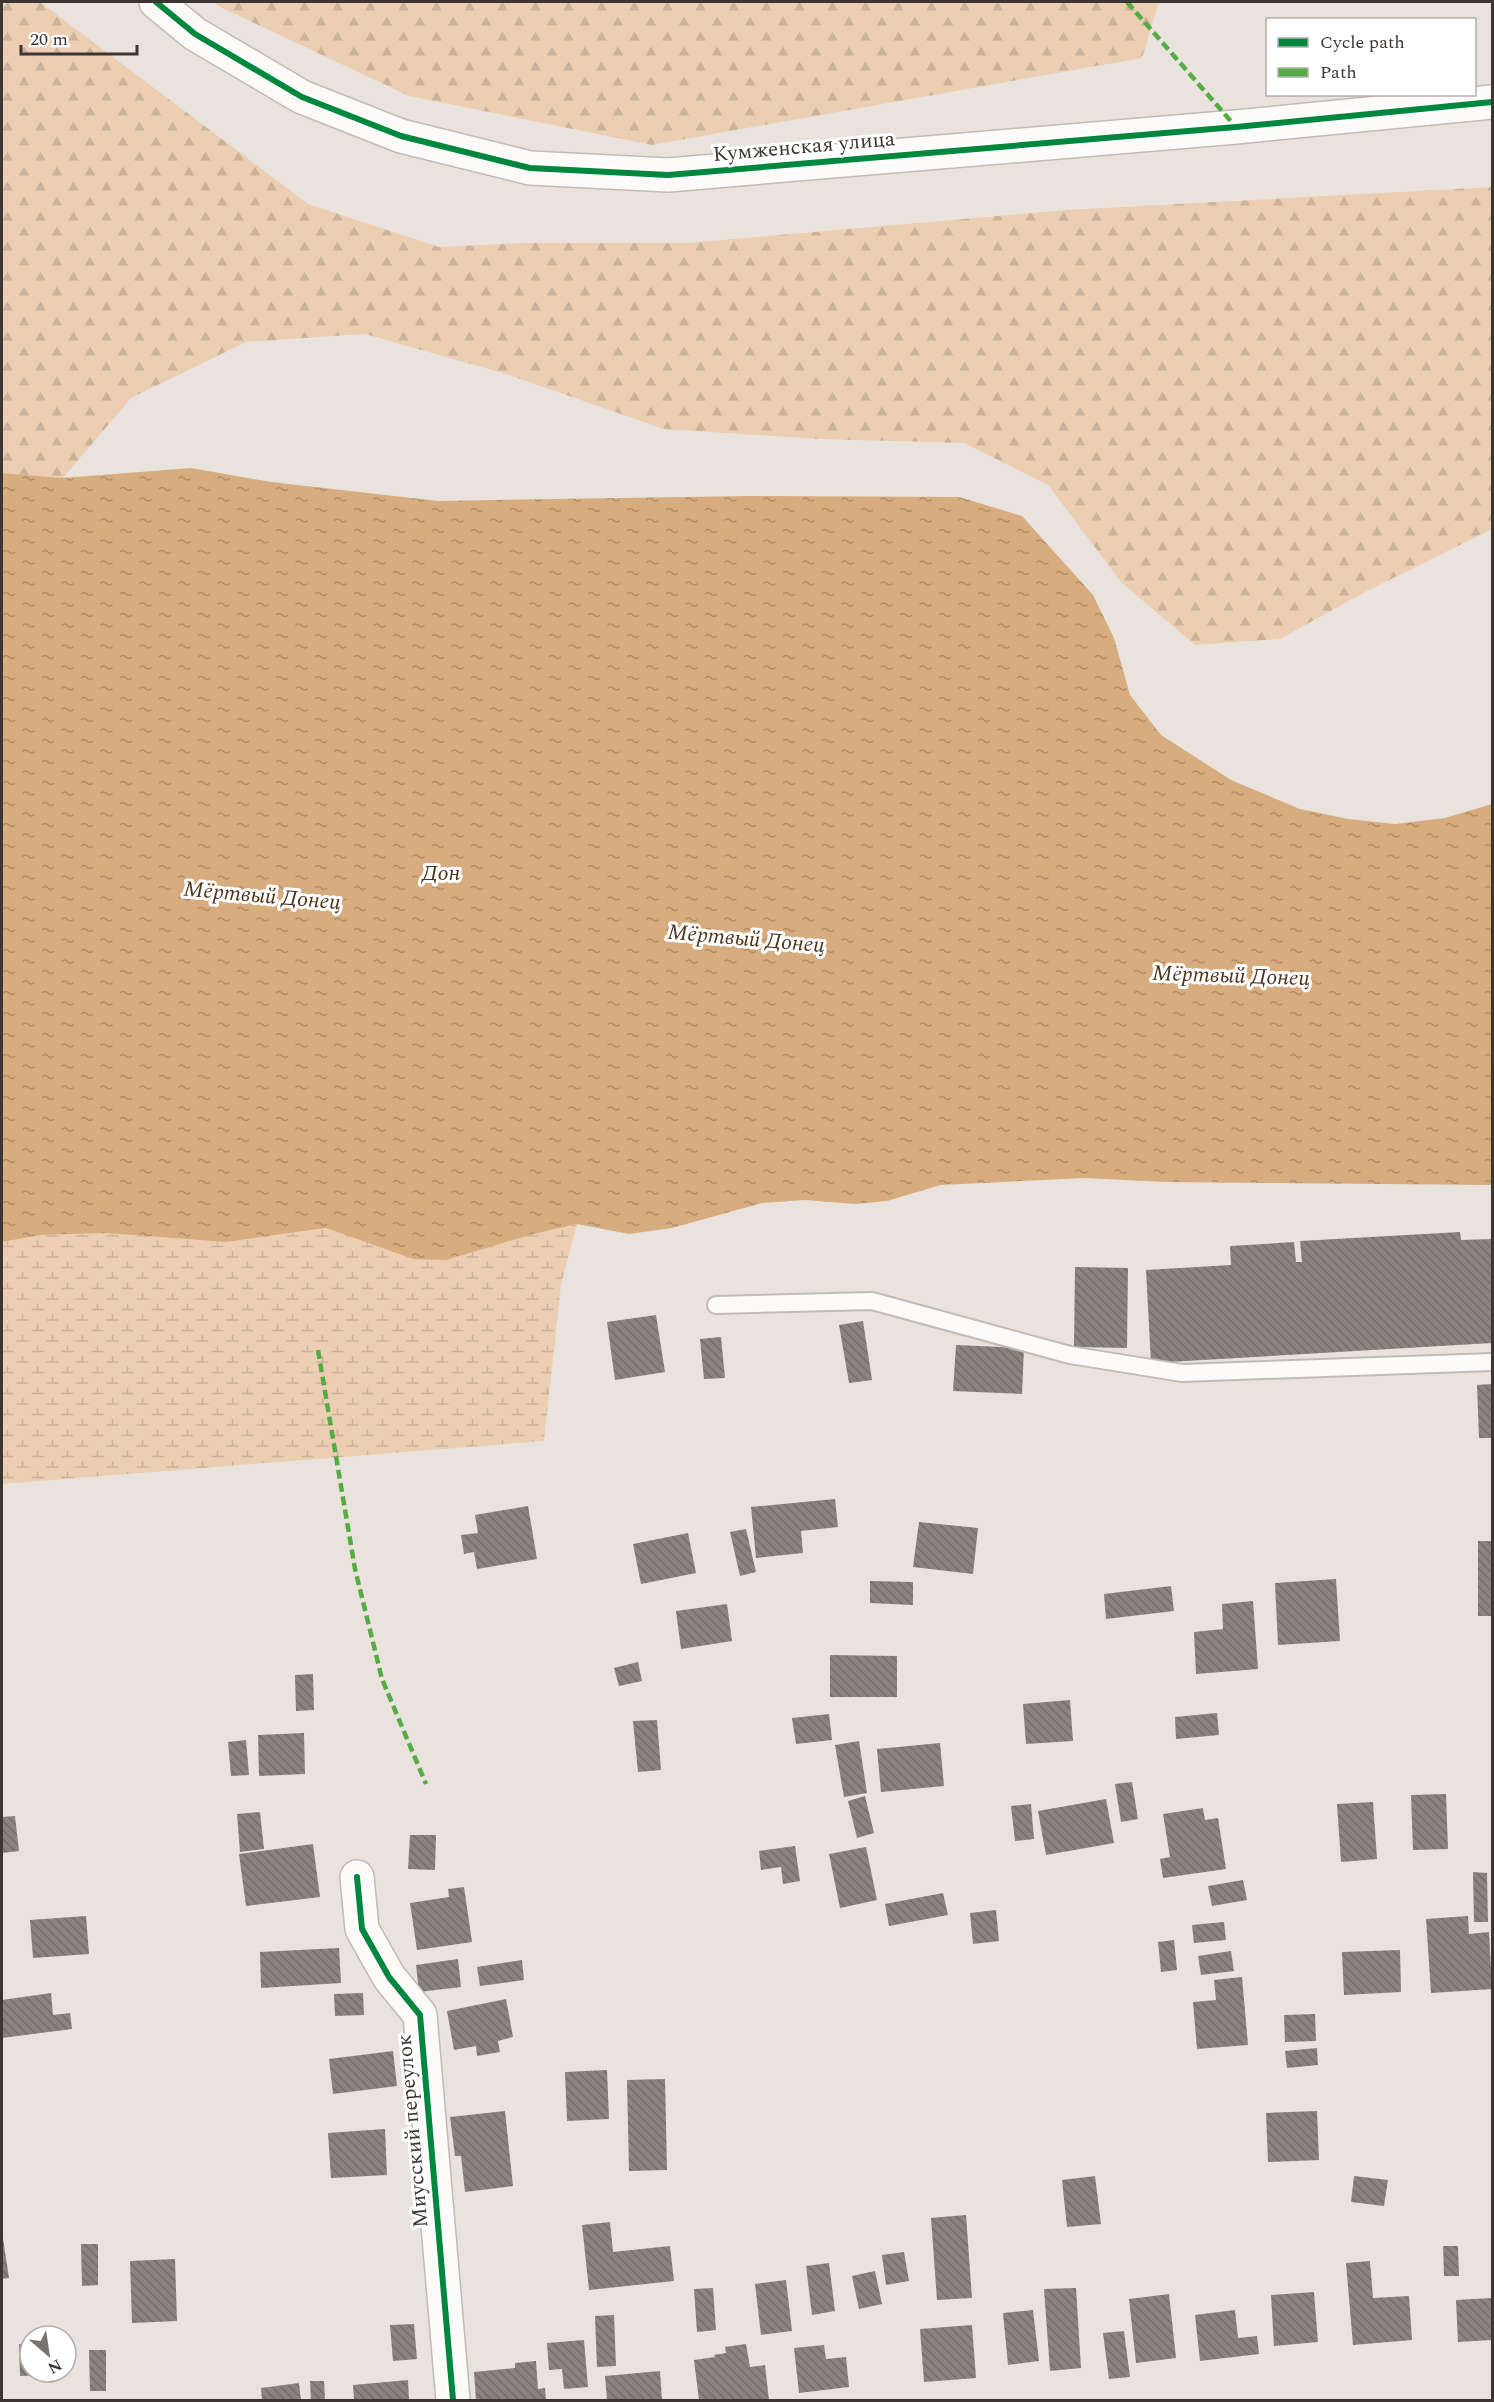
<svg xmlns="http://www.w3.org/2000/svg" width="1494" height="2402" font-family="Spectral,serif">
<defs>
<pattern id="forest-firs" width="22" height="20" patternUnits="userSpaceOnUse" patternTransform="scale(1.5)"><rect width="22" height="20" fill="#eccfb3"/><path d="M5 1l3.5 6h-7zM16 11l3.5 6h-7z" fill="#cbb29a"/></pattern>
<pattern id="wetland-marsh" width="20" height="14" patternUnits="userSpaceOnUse" patternTransform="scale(1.5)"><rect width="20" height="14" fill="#eccfb3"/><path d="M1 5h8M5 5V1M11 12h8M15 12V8" fill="none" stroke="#cbb29a"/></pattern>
<pattern id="water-ripples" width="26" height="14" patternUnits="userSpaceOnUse" patternTransform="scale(1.5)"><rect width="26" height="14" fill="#d7ac7e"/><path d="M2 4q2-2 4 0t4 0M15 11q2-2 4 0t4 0" fill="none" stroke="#b08d68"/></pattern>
<pattern id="building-back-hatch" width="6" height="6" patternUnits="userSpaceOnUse" patternTransform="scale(1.5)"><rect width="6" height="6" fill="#89847f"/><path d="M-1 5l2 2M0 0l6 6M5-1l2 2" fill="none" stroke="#716d69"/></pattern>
</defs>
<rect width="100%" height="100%" fill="#eae3dd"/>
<g fill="url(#forest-firs)">
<path d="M10 2H40L308 204 439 247 522 243H688L1066 210 1492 187V529L1365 592 1280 639 1195 645 1121 582 1048 485 964 443 819 439 664 429 506 374 365 334 246 342 131 398 63 478 2 473V5Z"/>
<path d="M213 2H1159L1142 58 652 145 409 96 222 8Z"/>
</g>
<path fill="url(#wetland-marsh)" d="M577 1224 561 1285 544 1441 2 1484V1242L41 1235 105 1233 226 1242 326 1228 413 1259Z"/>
<path fill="url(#water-ripples)" d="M191 468 271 482 438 501 748 496 959 497 1022 516 1093 595 1114 638 1130 695 1161 735 1231 780 1300 809 1348 819 1395 824 1445 818 1492 804V1185L1166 1182 1084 1178 941 1185 887 1201 855 1204 805 1200 762 1203 672 1228 629 1234 577 1224 533 1234 446 1260 413 1259 326 1228 226 1242 105 1233 41 1235 2 1242V473L63 478Z"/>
<g fill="url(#building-back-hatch)">
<path d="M1460 1232 1461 1240 1492 1239V1343L1151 1363 1146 1270 1231 1265 1230 1246 1294 1242 1296 1262H1302L1300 1241Z"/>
<path d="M1075 1267 1128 1268 1127 1348 1074 1347Z"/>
<path d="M656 1315 665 1372 615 1380 607 1322Z"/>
<path d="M863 1321 872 1380 849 1383 839 1325Z"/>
<path d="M721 1337 725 1378 704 1379 700 1339Z"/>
<path d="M956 1345 1024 1348 1022 1394 953 1391Z"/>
<path d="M1492 1384V1438H1479L1477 1385Z"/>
<path d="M835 1499 838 1527 801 1531 803 1553 756 1558 751 1507Z"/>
<path d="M528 1506 537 1559 477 1569 474 1552 464 1554 461 1535 478 1533 475 1515Z"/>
<path d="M919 1522 978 1528 973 1574 913 1567Z"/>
<path d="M746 1529 756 1572 740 1576 730 1532Z"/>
<path d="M688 1533 696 1573 641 1584 633 1544Z"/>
<rect x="1478" y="1541" width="14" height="75"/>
<path d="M1336 1579 1340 1641 1278 1645 1275 1583Z"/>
<path d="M870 1581 913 1582V1605L870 1603Z"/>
<path d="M1171 1586 1174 1611 1106 1619 1104 1594Z"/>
<path d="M1253 1601 1258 1669 1196 1674 1194 1632 1223 1629 1222 1604Z"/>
<path d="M727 1604 732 1641 681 1649 676 1611Z"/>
<path d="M830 1655 897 1656V1697H830Z"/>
<path d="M638 1662 642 1681 619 1686 614 1668Z"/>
<path d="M313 1674 314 1710 296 1711 295 1675Z"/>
<path d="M1070 1700 1073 1741 1026 1744 1023 1704Z"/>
<path d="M1217 1713 1219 1735 1176 1739 1175 1717Z"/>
<path d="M829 1714 832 1740 796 1744 792 1718Z"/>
<path d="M657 1720 661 1770 638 1772 633 1721Z"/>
<path d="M304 1733 305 1774 259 1776 258 1735Z"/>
<path d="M246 1740 249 1775 231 1776 228 1742Z"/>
<path d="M859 1741 867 1793 844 1797 835 1745Z"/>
<path d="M940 1743 944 1786 881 1792 877 1749Z"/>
<path d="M1132 1782 1138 1819 1121 1822 1115 1784Z"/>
<path d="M1446 1794 1448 1849 1413 1850 1411 1795Z"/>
<path d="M865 1796 874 1833 857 1838 848 1801Z"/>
<path d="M1106 1799 1114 1843 1046 1855 1038 1811Z"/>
<path d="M1373 1802 1377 1859 1341 1862 1337 1804Z"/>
<path d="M1031 1804 1034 1839 1015 1841 1011 1806Z"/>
<path d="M1203 1808 1205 1820 1218 1818 1226 1869 1163 1878 1160 1859 1170 1857 1163 1814Z"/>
<path d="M260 1812 264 1849 240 1852 237 1814Z"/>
<path d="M15 1816 19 1851 2 1853V1817Z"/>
<path d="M410 1835H436L435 1870 408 1869Z"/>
<path d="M313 1844 320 1897 246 1906 239 1854Z"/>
<path d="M795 1846 800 1881 783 1884 781 1867 761 1870 759 1851Z"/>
<path d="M866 1847 877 1900 840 1908 829 1854Z"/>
<path d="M1473 1872 1487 1873 1488 1922H1474Z"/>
<path d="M1243 1880 1247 1900 1212 1906 1208 1886Z"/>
<path d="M464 1887 472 1942 417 1950 410 1903 449 1897 448 1889Z"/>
<path d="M943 1893 948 1915 889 1926 885 1904Z"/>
<path d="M996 1910 999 1941 973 1944 970 1913Z"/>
<path d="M86 1916 89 1954 33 1958 30 1920Z"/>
<path d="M1468 1916 1469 1934 1489 1932 1492 1989 1431 1993 1426 1919Z"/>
<path d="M1224 1922 1226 1940 1194 1943 1192 1925Z"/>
<path d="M1174 1940 1177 1970 1161 1972 1158 1942Z"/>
<path d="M339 1948 341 1983 261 1988 260 1952Z"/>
<path d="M1400 1950 1401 1992 1344 1995 1342 1952Z"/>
<path d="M1231 1951 1234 1971 1201 1975 1198 1956Z"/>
<path d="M458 1959 461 1987 419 1992 416 1965Z"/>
<path d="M522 1960 524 1980 480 1986 477 1967Z"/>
<path d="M1242 1977 1248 2045 1197 2049 1193 2002 1216 2000 1214 1980Z"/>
<path d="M51 1993 53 2015 70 2013 72 2029 2 2038V2000Z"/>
<path d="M363 1993 364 2015 335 2016 334 1994Z"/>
<path d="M506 1999 513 2037 498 2041 500 2052 477 2056 476 2046 454 2050 447 2011Z"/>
<path d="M1315 2014 1316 2041 1285 2042 1284 2015Z"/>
<path d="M1317 2048 1318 2065 1287 2068 1285 2051Z"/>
<path d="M393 2051 397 2086 333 2094 329 2059Z"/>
<path d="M607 2070 609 2119 567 2121 565 2072Z"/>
<path d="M665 2079 667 2170 629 2171 627 2080Z"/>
<path d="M505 2111 513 2186 465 2192 461 2156H455L450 2117Z"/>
<path d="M1317 2111 1319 2160 1268 2162 1266 2113Z"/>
<path d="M385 2129 387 2175 331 2178 328 2133Z"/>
<path d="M1095 2176 1101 2224 1067 2227 1062 2180Z"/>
<path d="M1354 2176 1388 2180 1384 2206 1351 2202Z"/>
<path d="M966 2215 972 2298 937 2300 931 2218Z"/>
<path d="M610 2222 613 2252 670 2246 674 2281 589 2290 582 2225Z"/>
<path d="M2 2232 9 2278 2 2279Z"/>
<path d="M81 2244H98V2285L82 2286Z"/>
<path d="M1443 2246H1458L1459 2276H1444Z"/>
<path d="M904 2252 909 2281 886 2285 882 2255Z"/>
<path d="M175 2259 177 2321 132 2323 130 2261Z"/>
<path d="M1370 2261 1373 2298 1409 2296 1412 2340 1353 2345 1346 2263Z"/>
<path d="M829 2263 835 2311 812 2315 806 2266Z"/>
<path d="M875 2271 882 2304 859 2309 852 2276Z"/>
<path d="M786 2280 792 2331 761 2335 755 2284Z"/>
<path d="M713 2288 716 2330 697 2332 694 2289Z"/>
<path d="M1076 2288 1081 2368 1050 2371 1044 2289Z"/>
<path d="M1314 2292 1318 2342 1274 2346 1271 2295Z"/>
<path d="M1169 2294 1176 2358 1136 2363 1129 2299Z"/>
<path d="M1492 2298V2340L1458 2342 1456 2300Z"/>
<path d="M1033 2310 1039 2361 1008 2365 1003 2313Z"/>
<path d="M1235 2310 1238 2338 1257 2336 1259 2354 1200 2361 1195 2315Z"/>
<path d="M614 2315 616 2366 597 2367 595 2316Z"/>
<path d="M414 2324 417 2359 393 2361 390 2325Z"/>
<path d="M972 2325 976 2378 924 2382 920 2329Z"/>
<path d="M1124 2331 1130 2377 1109 2379 1103 2333Z"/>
<path d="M584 2340 588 2387 564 2389 562 2369 549 2370 547 2343Z"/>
<path d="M30 2343V2372H46V2375L20 2376 19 2344Z"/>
<path d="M746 2344 750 2367 765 2365 769 2400H699L694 2360 715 2357 714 2355 726 2353 725 2347Z"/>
<path d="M824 2345 826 2359 846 2357 849 2387 799 2393 794 2348Z"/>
<path d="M89 2350H106V2391H90Z"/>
<path d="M536 2361 538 2389 545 2388 546 2400H476L474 2372 515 2368V2363Z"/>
<path d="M660 2371 662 2400H607L605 2376Z"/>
<path d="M408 2380 409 2400H354L353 2385Z"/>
<path d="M310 2381H324L325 2400H311Z"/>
<path d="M299 2383 301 2400H262L261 2388Z"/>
</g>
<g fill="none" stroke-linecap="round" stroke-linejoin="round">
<defs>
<path id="service" d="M716 1305 872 1301 1070 1355 1182 1373 1492 1362"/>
<path id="minor" d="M357 1877 362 1929 389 1977 420 2015 453 2400"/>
<path id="tertiary" d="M156 2 195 34 302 97 401 136 530 168 668 175 1236 127 1492 102"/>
</defs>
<use href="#service" stroke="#c0bbb6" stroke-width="20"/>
<use href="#minor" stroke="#c0bbb6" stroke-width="36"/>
<use href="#tertiary" stroke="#c0bbb6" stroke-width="36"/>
<use href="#service" stroke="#fcfbfa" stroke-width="16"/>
<use href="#minor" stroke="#fcfbfa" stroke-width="33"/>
<use href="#tertiary" stroke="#fcfbfa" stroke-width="33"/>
<g stroke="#55ac45" stroke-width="4.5" stroke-dasharray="9 4.5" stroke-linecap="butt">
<path d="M1127 2 1236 127"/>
<path d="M318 1350 355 1569 382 1679 426 1784"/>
</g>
<defs>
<g id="cycleway">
<path d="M156 2 195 34 302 97 401 136 530 168 668 175 1236 127 1492 102"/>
<path d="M357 1877 362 1929 389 1977 420 2015 453 2400"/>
</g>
</defs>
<use href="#cycleway" stroke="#fff" stroke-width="10"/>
<use href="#cycleway" stroke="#00873e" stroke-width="6"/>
</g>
<g text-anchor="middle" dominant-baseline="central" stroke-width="6" stroke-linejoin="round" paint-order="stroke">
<g font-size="21" fill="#3b3631" stroke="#fff">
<text transform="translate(804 147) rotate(-5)">Кумженская улица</text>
<text transform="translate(413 2131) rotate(-95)">Миусский переулок</text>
</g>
<g font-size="22" font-style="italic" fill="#4e341a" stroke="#fff">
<text x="441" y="873">Дон</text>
<text transform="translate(262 896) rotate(5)">Мёртвый Донец</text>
<text transform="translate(746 939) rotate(5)">Мёртвый Донец</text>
<text transform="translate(1231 976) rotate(2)">Мёртвый Донец</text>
</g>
</g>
<rect width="1494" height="2402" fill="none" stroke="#3b3631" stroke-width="6"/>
<rect x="1266" y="18" width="210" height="78" fill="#ffffff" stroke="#b1afad" stroke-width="1.5"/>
<rect x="1278" y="38" width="30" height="9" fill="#00873e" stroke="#b1afad" stroke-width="1.5"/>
<text x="1320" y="48" font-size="18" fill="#3b3631">Cycle path</text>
<rect x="1278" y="68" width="30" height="9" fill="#55ac45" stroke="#b1afad" stroke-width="1.5"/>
<text x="1320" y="78" font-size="18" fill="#3b3631">Path</text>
<g transform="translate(48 2354) rotate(151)"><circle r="28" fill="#ffffff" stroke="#b1afad" stroke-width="1.5"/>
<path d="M0-4.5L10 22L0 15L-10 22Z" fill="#78736d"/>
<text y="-9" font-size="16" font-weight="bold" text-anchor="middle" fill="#3b3631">N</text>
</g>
<path d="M21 45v9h116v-9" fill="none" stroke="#3b3631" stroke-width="3"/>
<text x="30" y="45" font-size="18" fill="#3b3631" stroke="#ffffff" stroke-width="4.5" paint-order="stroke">20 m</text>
</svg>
